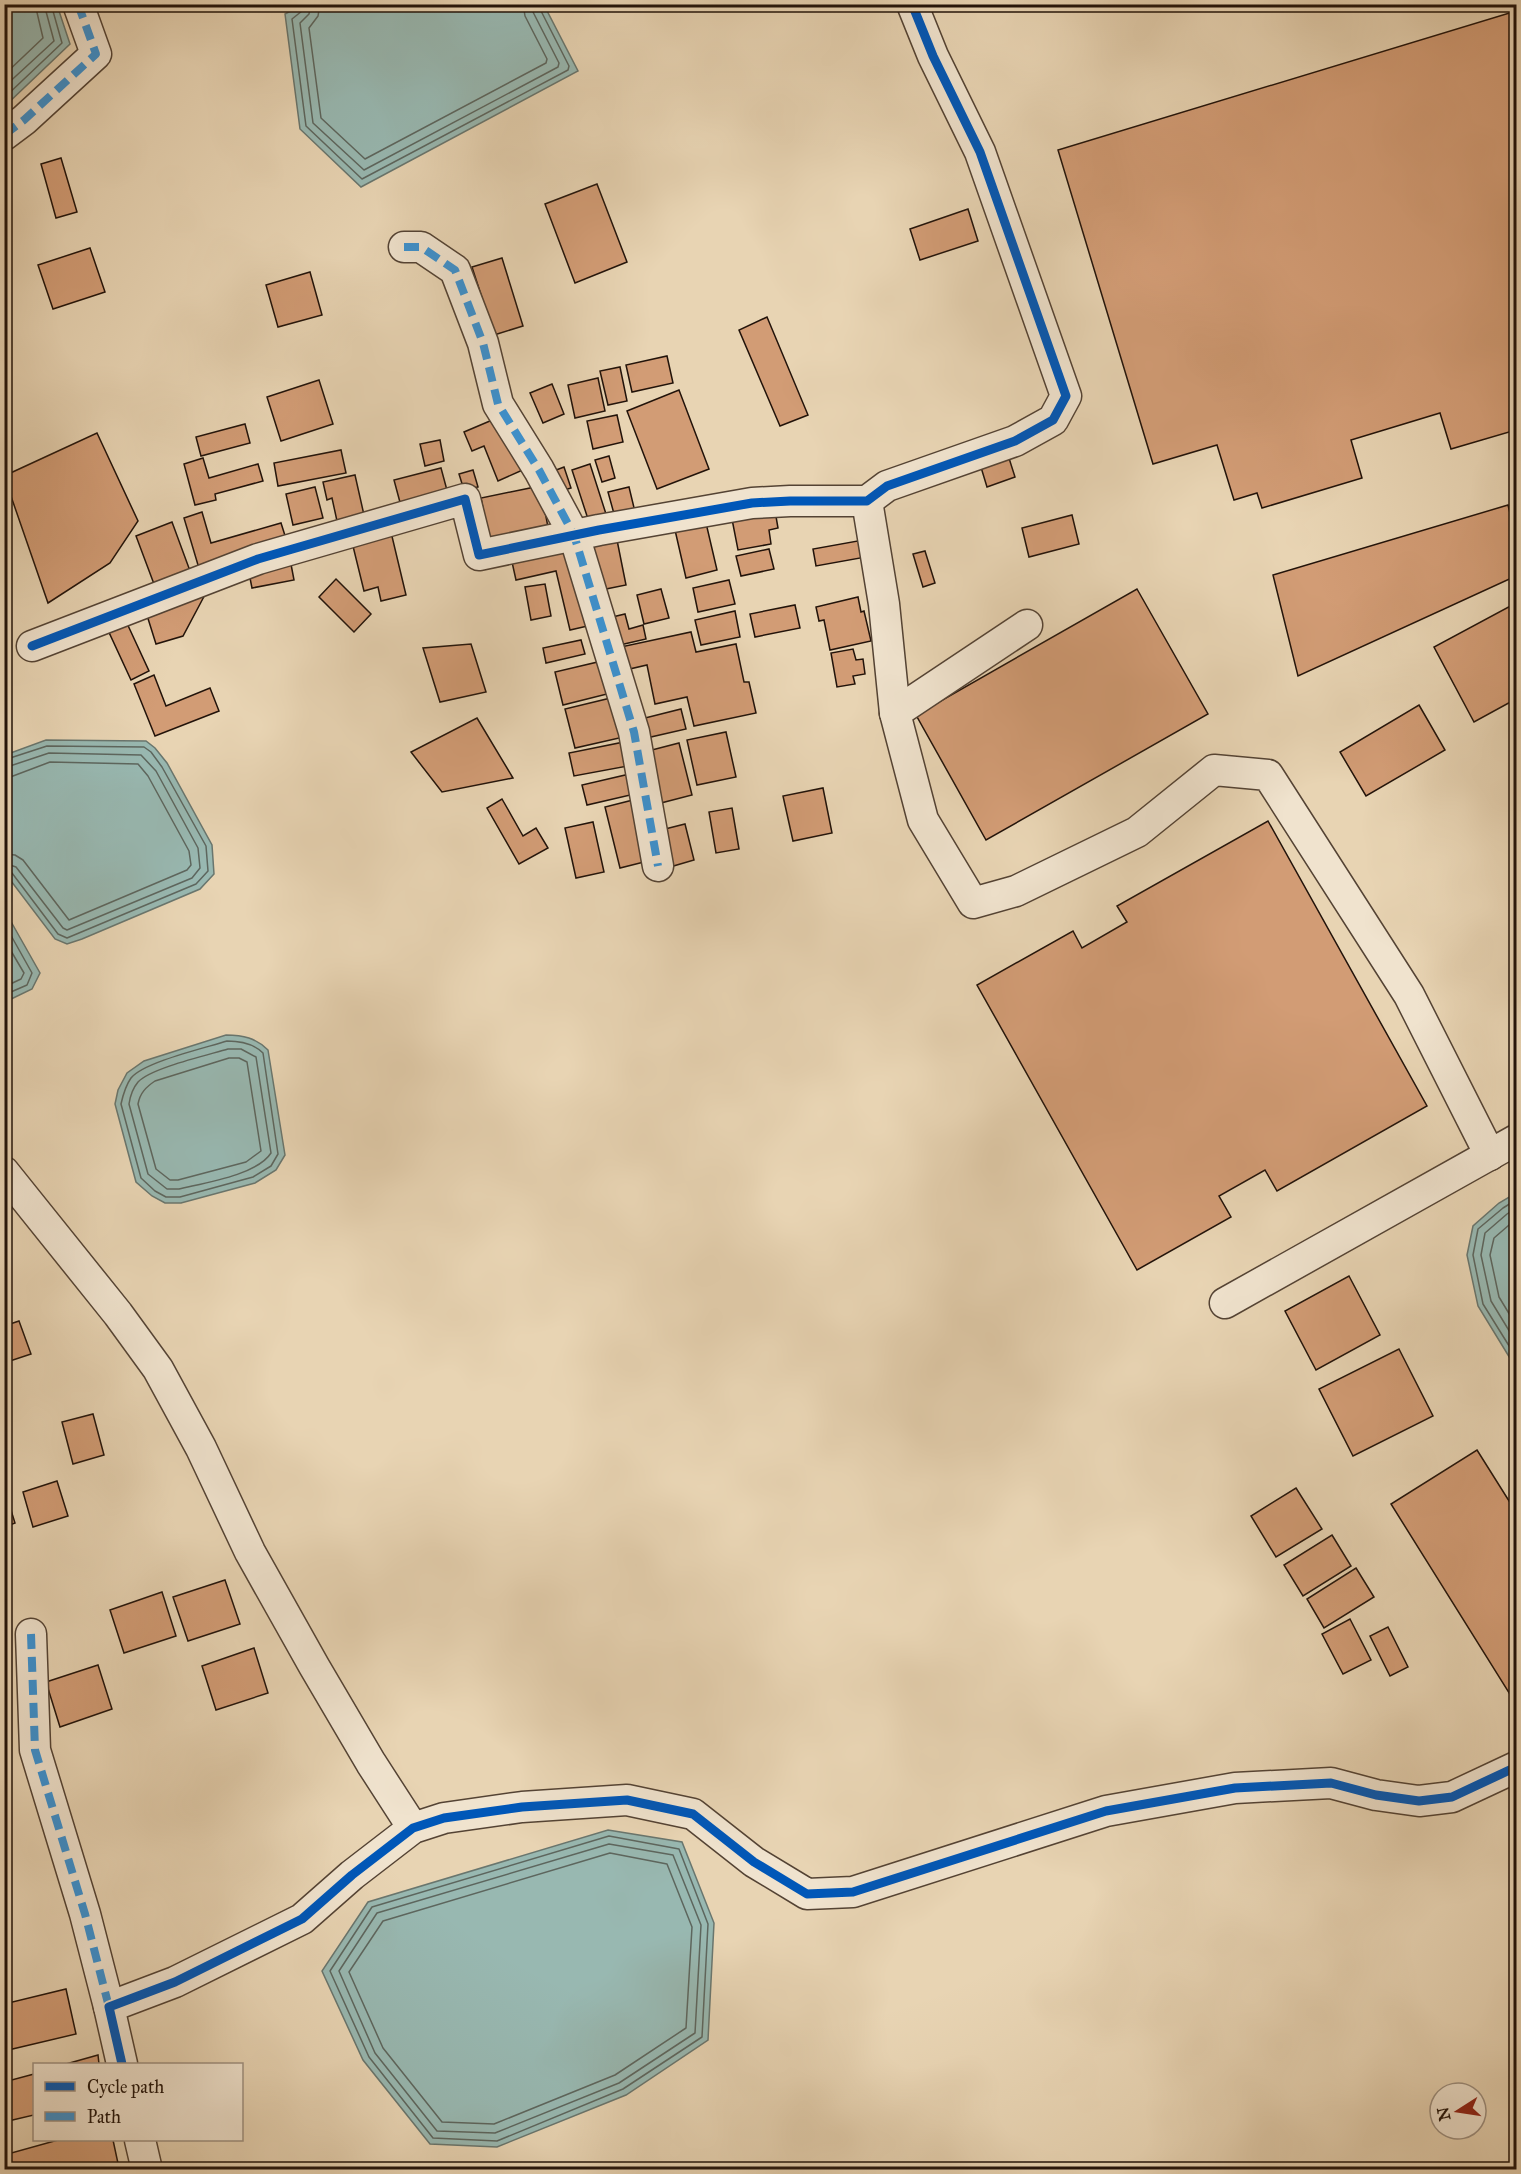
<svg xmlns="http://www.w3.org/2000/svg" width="1521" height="2174" font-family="'IM FELL Great Primer',serif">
<rect width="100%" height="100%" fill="#e8d4b3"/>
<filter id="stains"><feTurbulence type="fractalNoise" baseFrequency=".00333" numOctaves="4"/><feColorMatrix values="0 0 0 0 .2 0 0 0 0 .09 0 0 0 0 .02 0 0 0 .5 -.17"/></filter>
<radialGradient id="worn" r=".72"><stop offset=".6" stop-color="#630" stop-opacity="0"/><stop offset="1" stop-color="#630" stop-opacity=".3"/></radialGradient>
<g fill="#98b8b1" stroke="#69766e" stroke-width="1.5">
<path d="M5 4 57 5 70 44 5 106Z"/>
<path d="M302 5H544L578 71 361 187 300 129 285 14Z"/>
<path d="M46 740 146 741 155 748 167 763 212 845 214 874 200 889 82 939 67 944 55 939 5 873V755Z"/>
<path d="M5 911 40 973 32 989 5 1002Z"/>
<path d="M226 1035C243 1035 256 1038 268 1050L285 1155 276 1170 255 1183 181 1203H165L152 1196 136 1182 115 1104 118 1090 127 1073 144 1061Z"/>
<path d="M1516 1193V1368L1478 1306 1467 1255 1473 1226 1499 1203Z"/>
<path d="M608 1830 682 1842 714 1923 708 2040 626 2095 497 2147 430 2144 363 2060 322 1971 368 1902Z"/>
</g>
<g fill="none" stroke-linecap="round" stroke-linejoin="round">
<g stroke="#5d665e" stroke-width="1.5">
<path d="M304 4 302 11 292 19 306 126 362 179 568 70 569 66 540 9 539 4"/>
<path d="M311 4 309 14 300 23 313 123 364 170 558 67 559 63 533 12 532 4"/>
<path d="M320 4 318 16 309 28 321 118 365 159 546 63 547 59 525 16 523 4"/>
<path d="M4 75 43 38 35 4"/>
<path d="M4 87 54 41 44 4"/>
<path d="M4 98 62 43 51 4"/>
<path d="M4 760 47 746 144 747 151 752 162 767 206 846 208 871 196 884 67 938 58 934 12 873 4 870"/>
<path d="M4 768 49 753 141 755 156 771 198 848 200 868 192 878 67 930 63 928 16 867 4 863"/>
<path d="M4 777 13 776 50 762 138 764 148 776 189 851 191 865 187 870 69 920 23 860 15 855 4 854"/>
<path d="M4 923 32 973 27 985 4 995"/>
<path d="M4 939 24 973 21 979 4 987"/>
<path d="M227 1041C240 1041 253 1043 263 1053L278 1154 271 1166 253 1177 180 1197H166L155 1191 141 1178 121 1104C123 1095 126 1085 131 1078 144 1062 205 1048 227 1041Z"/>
<path d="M228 1049H241L256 1057 271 1153C257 1175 204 1183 179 1189H167L148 1174 129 1104C130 1097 133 1088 138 1082 151 1068 208 1055 228 1049Z"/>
<path d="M229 1058H239L247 1062 261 1151 246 1162 178 1180H170L156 1169 138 1104C140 1093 146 1087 155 1081Z"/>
<path d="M1516 1200 1503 1208 1478 1229 1473 1255 1483 1304 1516 1357"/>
<path d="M1516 1208 1507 1214 1485 1233 1481 1255 1491 1301 1516 1342"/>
<path d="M1516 1219 1494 1238 1490 1255 1499 1297 1516 1325"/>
<path d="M609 1836 679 1849 708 1924 702 2037 623 2089 497 2141 433 2138 369 2057 330 1971 372 1907Z"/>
<path d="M609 1844 673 1855 701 1925 695 2033 619 2083 495 2133 437 2131 375 2053 339 1971 377 1913Z"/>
<path d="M610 1853 667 1864 692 1927 686 2028 615 2075 494 2124 442 2122 383 2048 349 1972 383 1921Z"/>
</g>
</g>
<g fill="#d29c75" stroke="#22130a" stroke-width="1.5">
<path d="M1516 11V430L1451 449 1440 413 1351 440 1362 478 1262 508 1257 493 1234 500 1217 445 1153 464 1058 150Z"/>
<path d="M61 158 77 212 56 218 41 164Z"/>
<path d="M597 184 627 262 575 283 545 204Z"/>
<path d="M968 209 978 241 920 260 910 229Z"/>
<path d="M90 248 105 292 53 309 38 265Z"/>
<path d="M502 258 523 326 494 335 472 267Z"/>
<path d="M310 272 322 315 278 327 266 285Z"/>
<path d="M767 317 808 415 780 426 739 330Z"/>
<path d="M667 356 673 383 632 392 626 365Z"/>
<path d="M620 367 627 401 608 405 600 371Z"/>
<path d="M598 378 605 411 575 418 568 385Z"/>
<path d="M319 380 333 424 281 441 267 397Z"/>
<path d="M552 384 564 414 543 423 530 393Z"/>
<path d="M679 390 709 469 657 489 627 411Z"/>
<path d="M504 415 527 468 498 481 484 446 472 451 464 432Z"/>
<path d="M617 415 623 442 593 449 587 421Z"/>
<path d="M245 424 250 443 201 456 196 437Z"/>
<path d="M97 433 138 521 110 563 48 603 4 476Z"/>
<path d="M440 440 444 461 425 466 420 444Z"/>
<path d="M341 450 346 473 278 486 274 463Z"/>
<path d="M1008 455 1015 477 987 487 980 464Z"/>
<path d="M609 456 615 478 602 482 595 460Z"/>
<path d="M203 458 209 478 258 464 263 481 215 494 216 500 195 505 184 464Z"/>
<path d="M590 464 606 514 588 519 572 470Z"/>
<path d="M564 467 571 488 557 492 551 472Z"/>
<path d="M441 468 448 494 401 506 394 480Z"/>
<path d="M473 470 478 487 464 490 459 474Z"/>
<path d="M355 475 364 515 337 521 332 498 327 500 323 482Z"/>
<path d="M540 486 548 527 490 544 481 498Z"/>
<path d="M315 487 323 518 293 525 286 494Z"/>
<path d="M629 487 636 516 616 521 608 492Z"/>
<path d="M774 505 778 528 769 530 771 544 738 550 731 514Z"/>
<path d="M1508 505 1516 538V576L1298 676 1273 575Z"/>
<path d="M202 512 211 543 281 523 288 545 201 575 184 518Z"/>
<path d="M1072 515 1079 544 1029 557 1022 528Z"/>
<path d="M172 522 193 579 157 592 136 536Z"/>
<path d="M706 523 717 570 686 578 675 530Z"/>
<path d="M390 528 406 595 381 601 378 587 364 591 351 538Z"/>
<path d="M616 535 626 585 596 591 585 541Z"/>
<path d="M863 540 866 557 816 566 813 549Z"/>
<path d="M574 547 592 625 570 630 556 571 516 580 512 562Z"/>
<path d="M769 549 774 569 741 576 736 556Z"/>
<path d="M925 551 935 583 923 587 913 554Z"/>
<path d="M290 559 294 580 252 588 248 568Z"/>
<path d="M336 579 371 614 354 632 319 597Z"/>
<path d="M729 580 735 604 698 612 693 588Z"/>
<path d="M545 584 551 616 531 620 525 587Z"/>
<path d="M208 589 183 636 156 644 145 609Z"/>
<path d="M661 589 669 618 644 624 637 595Z"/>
<path d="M1137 589 1208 714 986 840 916 715Z"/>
<path d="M858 597 861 612 864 611 871 641 830 650 824 620 819 621 816 607Z"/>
<path d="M1516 603V699L1474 722 1434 647Z"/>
<path d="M795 605 800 628 755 637 750 614Z"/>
<path d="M735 611 740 637 701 645 695 620Z"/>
<path d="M625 614 629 629 643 625 646 639 611 647 604 619Z"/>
<path d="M125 619 149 671 131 680 107 628Z"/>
<path d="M691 632 696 652 736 644 744 682H749L756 713 694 726 687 697 655 704 647 665 621 671 616 648Z"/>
<path d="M581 640 585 654 546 663 543 648Z"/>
<path d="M471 644 486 692 440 702 423 648Z"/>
<path d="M853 649 856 660 863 659 865 674 853 676 855 684 837 687 831 653Z"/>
<path d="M602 661 611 693 563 705 555 672Z"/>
<path d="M154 675 166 706 210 688 219 711 155 736 134 684Z"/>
<path d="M619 696 628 736 575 748 565 709Z"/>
<path d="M1419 705 1445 750 1366 796 1340 752Z"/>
<path d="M681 709 686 729 642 739 637 720Z"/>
<path d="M477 718 513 778 442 792 411 752Z"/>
<path d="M726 732 736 777 697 785 687 740Z"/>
<path d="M624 742 628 766 574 776 569 753Z"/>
<path d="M679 743 692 795 657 804 644 752Z"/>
<path d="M634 773 639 793 587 805 582 785Z"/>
<path d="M823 788 832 833 793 841 783 796Z"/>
<path d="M502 799 523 836 536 828 548 848 519 864 487 808Z"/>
<path d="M637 799 652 860 620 868 605 807Z"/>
<path d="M732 808 739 849 716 853 709 812Z"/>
<path d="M1268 821 1427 1106 1277 1191 1265 1170 1219 1196 1231 1217 1137 1270 977 985 1073 931 1082 948 1127 922 1117 906Z"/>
<path d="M593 822 604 872 576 878 565 828Z"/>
<path d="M685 824 694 860 670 867 661 830Z"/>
<path d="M1349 1276 1380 1335 1316 1370 1285 1311Z"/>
<path d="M19 1321 31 1354 4 1363V1326Z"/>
<path d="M1399 1349 1433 1416 1353 1456 1319 1389Z"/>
<path d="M93 1414 104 1455 73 1464 62 1422Z"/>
<path d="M1477 1450 1516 1512V1704L1391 1504Z"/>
<path d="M57 1481 68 1516 33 1527 23 1492Z"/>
<path d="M1296 1488 1322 1529 1276 1557 1251 1516Z"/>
<path d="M10 1507 15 1523 4 1527V1509Z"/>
<path d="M1332 1535 1351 1566 1303 1596 1284 1565Z"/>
<path d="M1356 1568 1374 1597 1324 1628 1307 1599Z"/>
<path d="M225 1580 240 1624 188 1641 173 1597Z"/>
<path d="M162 1592 176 1636 124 1653 110 1610Z"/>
<path d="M1350 1619 1371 1660 1343 1674 1322 1634Z"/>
<path d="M1388 1627 1408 1667 1390 1676 1370 1636Z"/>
<path d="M254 1648 268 1693 216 1710 202 1666Z"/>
<path d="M98 1665 112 1709 60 1727 46 1682Z"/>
<path d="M66 1989 76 2034 4 2051V2004Z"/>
<path d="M98 2055 99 2064H66Z"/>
<path d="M34 2074V2115L4 2122V2082Z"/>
<path d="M58 2140H113L119 2168 112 2170H4V2155Z"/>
</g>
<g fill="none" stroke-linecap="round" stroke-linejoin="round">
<defs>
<g id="street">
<path d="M4 135 24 120 96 54 78 4"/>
<path d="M404 247H421L455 270 483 343 498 404 539 470 574 535 634 732 658 866"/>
<path d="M867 501 884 604 895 713"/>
<path d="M1027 625 895 713 923 820 973 903 1016 891 1137 832 1214 770 1268 775 1409 995 1490 1155"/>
<path d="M32 646 258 559 465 499 479 555 599 530 752 503 790 501H867L887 486 1015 441 1053 420 1066 396 980 152 933 56 912 4"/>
<path d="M4 1172 118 1314 158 1369 201 1448 250 1552 314 1666 371 1763 413 1828"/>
<path d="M1225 1303 1516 1140"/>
<path d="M31 1634 35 1750 85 1914 109 2007"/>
<path d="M122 2064 109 2007 175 1982 302 1919 352 1875 413 1828 444 1818 522 1807 627 1800 693 1814 754 1862 807 1894 853 1892 1106 1811 1235 1788 1331 1783 1376 1795 1419 1801 1452 1797 1516 1767"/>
<path d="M140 2140 147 2170"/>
</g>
</defs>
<use href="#street" stroke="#544334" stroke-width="33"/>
<use href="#street" stroke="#f0e3ce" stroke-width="30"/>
<g stroke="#3b92d2" stroke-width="8" stroke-dasharray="15 8" stroke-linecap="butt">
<path d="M4 135 24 120 96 54 78 4"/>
<path d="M404 247H421L455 270 483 343 498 404 539 470 574 535 634 732 658 866"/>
<path d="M31 1634 35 1750 85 1914 109 2007"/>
</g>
<defs>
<g id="cycleway">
<path d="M32 646 258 559 465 499 479 555 599 530 752 503 790 501H867L887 486 1015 441 1053 420 1066 396 980 152 933 56 912 4"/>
<path d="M122 2064 109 2007 175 1982 302 1919 352 1875 413 1828 444 1818 522 1807 627 1800 693 1814 754 1862 807 1894 853 1892 1106 1811 1235 1788 1331 1783 1376 1795 1419 1801 1452 1797 1516 1767"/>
</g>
</defs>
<use href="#cycleway" stroke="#f0e3ce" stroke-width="13"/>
<use href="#cycleway" stroke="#0057b8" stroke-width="9"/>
</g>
<rect width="1521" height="2174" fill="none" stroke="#e8d4b3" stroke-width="24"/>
<rect x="6" y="6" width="1509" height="2162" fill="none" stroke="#22130a" stroke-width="3"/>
<rect x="12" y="12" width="1497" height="2150" fill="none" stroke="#22130a" stroke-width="1.5"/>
<rect x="33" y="2063" width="210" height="78" fill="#f0e3ce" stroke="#9e9080" stroke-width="1.5"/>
<rect x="45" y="2082" width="30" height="9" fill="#0057b8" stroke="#9e9080" stroke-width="1.5"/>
<text x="87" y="2093" font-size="18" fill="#22130a">Cycle path</text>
<rect x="45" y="2112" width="30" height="9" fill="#3b92d2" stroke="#9e9080" stroke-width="1.5"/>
<text x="87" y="2123" font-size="18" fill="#22130a">Path</text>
<g transform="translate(1458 2111) rotate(258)"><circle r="28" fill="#f0e3ce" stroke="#9e9080" stroke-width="1.5"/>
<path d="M0-4.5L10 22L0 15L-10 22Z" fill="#8f2418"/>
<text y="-9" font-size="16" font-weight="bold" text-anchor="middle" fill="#22130a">N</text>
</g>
<rect width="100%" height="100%" filter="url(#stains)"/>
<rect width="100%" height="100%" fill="url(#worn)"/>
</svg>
